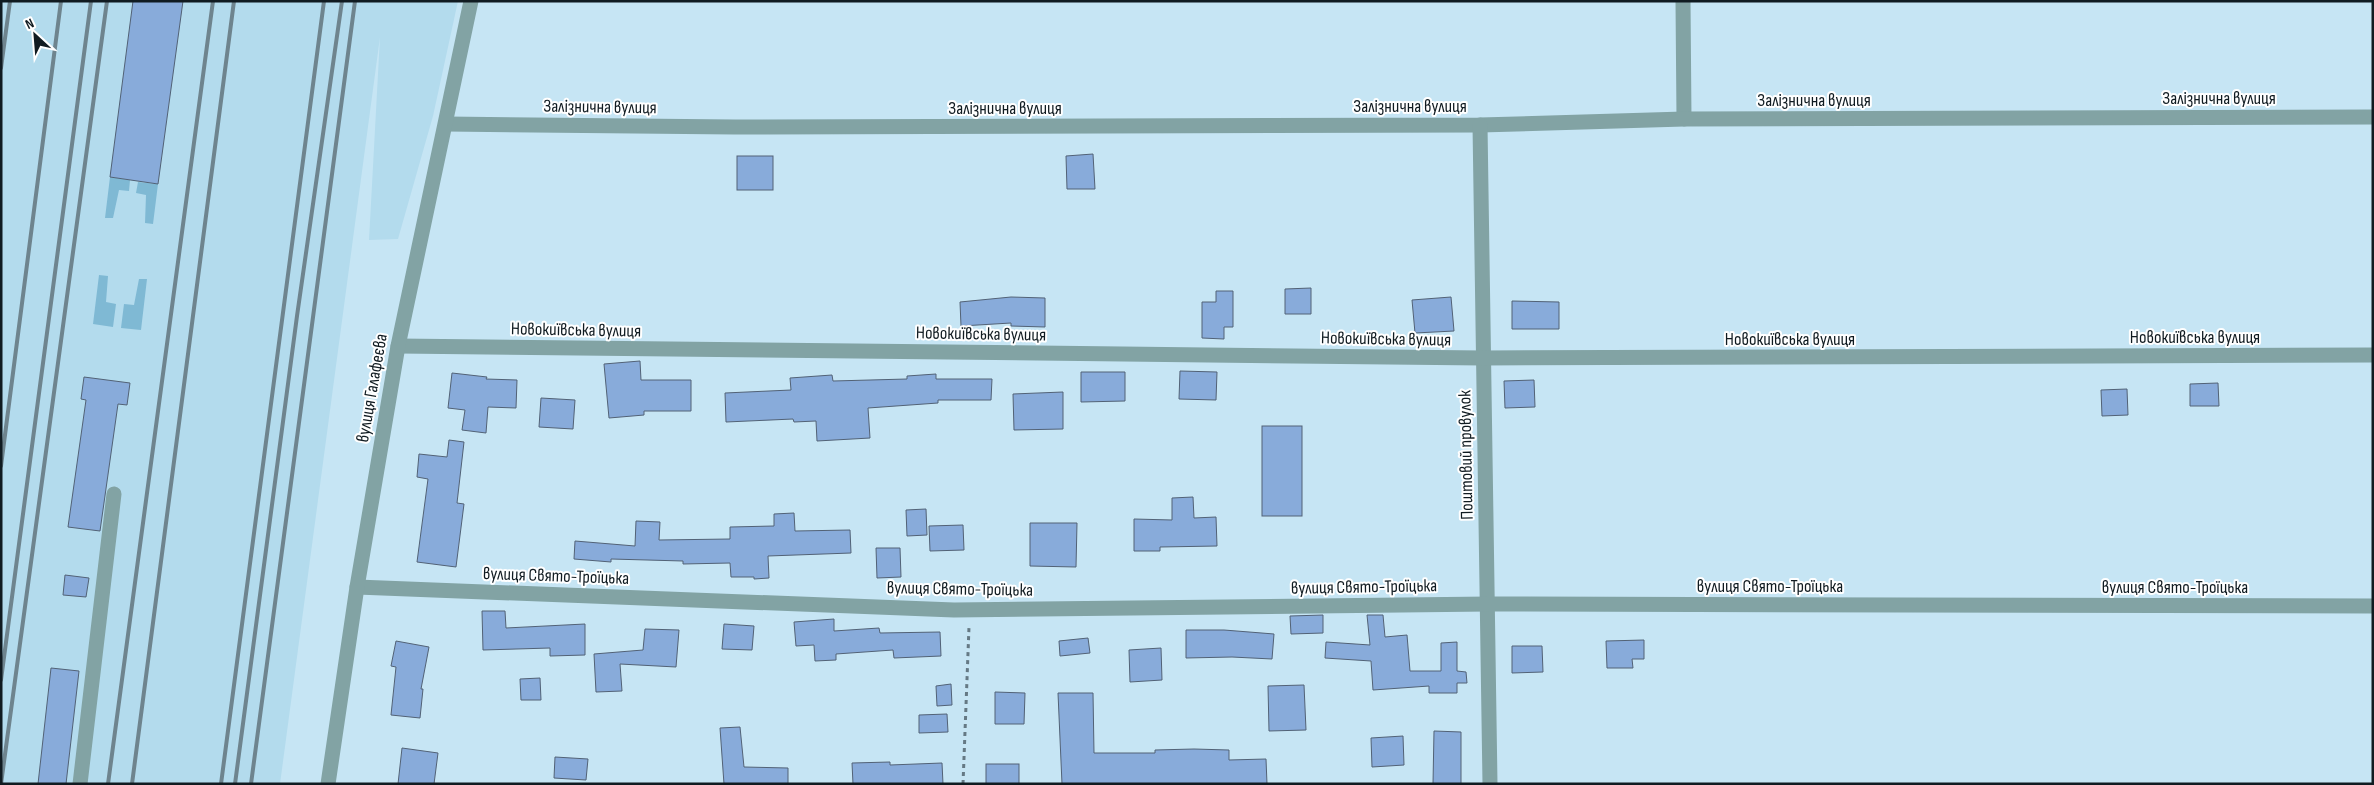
<svg xmlns="http://www.w3.org/2000/svg" width="2374" height="785" font-family="'Sofia Sans Condensed',sans-serif">
<rect width="100%" height="100%" fill="#c6e5f4"/>
<path fill="#b3dbed" d="M1 1H458L433 116 398 239 369 240 380 37 280 784H1Z"/>
<g fill="#7fb9d4">
<path d="M110 177 130 180 129 191 119 190 113 218H105Z"/>
<path d="M138 182 158 184 153 224 145 223 146 195 136 193Z"/>
<path d="M99 275 108 276 106 302 116 304 113 327 93 324Z"/>
<path d="M139 279H147L141 330 121 328 124 304 134 305Z"/>
</g>
<g fill="#88abda" stroke="#526276">
<path d="M133 1H183L158 184 110 177Z"/>
<path d="M1093 154 1095 189H1067L1066 156Z"/>
<rect x="737" y="156" width="36" height="34"/>
<path d="M1311 288V314H1285V289Z"/>
<path d="M1216 291H1233V327H1224V339L1202 338V302H1216Z"/>
<path d="M1011 297 1045 298V327L1011 326V323L961 326 960 302Z"/>
<path d="M1451 297 1454 331 1415 333 1412 300Z"/>
<path d="M1512 301 1559 302V329H1512Z"/>
<path d="M640 361 641 380H691V411H644V415L609 418 604 364Z"/>
<path d="M1180 371 1217 372 1216 400 1179 399Z"/>
<path d="M1081 372H1125V401L1081 402Z"/>
<path d="M452 373 487 377 486 379 517 380 516 408 488 407 486 433 462 430 465 410 448 408Z"/>
<path d="M936 374V379H992L991 400H938V403L868 408 870 438 817 441 816 421 794 422 793 419 726 422 725 393 791 390 790 378 832 375 833 381 907 379V376Z"/>
<path d="M84 377 130 383 127 405 118 404 100 531 68 527 86 400 81 399Z"/>
<path d="M1534 380 1535 407 1505 408 1504 381Z"/>
<path d="M2218 383 2219 406H2190V384Z"/>
<path d="M2127 389 2128 415 2102 416 2101 390Z"/>
<path d="M1063 392V429L1014 430 1013 394Z"/>
<path d="M541 398 575 400 573 429 539 427Z"/>
<rect x="1262" y="426" width="40" height="90"/>
<path d="M449 440 464 442 457 503 464 504 456 567 417 562 428 479 417 477 419 454 447 457Z"/>
<path d="M1193 497 1194 518 1216 517 1217 546 1160 547V551H1134V519L1172 520V498Z"/>
<path d="M926 509 927 535 907 536 906 510Z"/>
<path d="M794 513 795 531 850 530 851 553 768 556 769 578 754 579V577H731L730 563 683 564V561L611 559V562L574 559 575 541 635 546 636 521 660 522 659 540 730 539V527L774 526V514Z"/>
<path d="M1030 523H1077L1076 567 1030 566Z"/>
<path d="M963 525 964 550 930 551 929 526Z"/>
<path d="M876 548H900L901 577 877 578Z"/>
<path d="M65 575 89 578 86 597 63 595Z"/>
<path d="M482 611H505L506 628 585 624V655L550 656V648L483 650Z"/>
<path d="M1323 615V633L1291 634 1290 616Z"/>
<path d="M1367 615H1383L1385 637 1407 635 1410 671H1441V643L1457 642V671L1466 672 1467 683H1457V693H1429V686L1373 690 1371 661 1325 658 1326 642 1370 645Z"/>
<path d="M834 619V631L879 628 880 633 940 632 941 656 894 658 893 650 836 654V660L815 661 814 645 796 646 794 622Z"/>
<path d="M724 624 754 626 752 650 722 649Z"/>
<path d="M645 629 679 630 676 667 620 664 622 691 596 692 594 654 643 650Z"/>
<path d="M1186 630H1224L1274 634 1272 659 1232 657 1186 658Z"/>
<path d="M1088 638 1090 653 1060 656 1059 641Z"/>
<path d="M1644 640V659H1632L1633 668H1607L1606 641Z"/>
<path d="M396 641 429 647 421 689H423L420 718 391 715 396 667 391 666Z"/>
<path d="M1512 646H1542L1543 672 1512 673Z"/>
<path d="M1161 648 1162 680 1130 682 1129 650Z"/>
<path d="M51 668 79 671 66 784H38Z"/>
<path d="M540 678 541 700H521L520 679Z"/>
<path d="M951 684 952 705 937 706 936 686Z"/>
<path d="M1304 685 1306 730 1269 731 1268 686Z"/>
<path d="M995 692 1025 693 1024 724H995Z"/>
<path d="M1058 693H1093L1094 753H1155V750L1194 749 1229 750V760L1266 759 1267 784H1062Z"/>
<path d="M947 714 948 732 919 733V715Z"/>
<path d="M740 727 744 767 788 768V784H724L720 728Z"/>
<path d="M1434 731 1461 732V784H1433Z"/>
<path d="M1403 736 1404 765 1372 767 1371 738Z"/>
<path d="M402 748 438 753 434 784H398Z"/>
<path d="M555 757 588 759 586 780 554 778Z"/>
<path d="M890 762V765L942 763 943 784H853L852 763Z"/>
<rect x="986" y="764" width="33" height="20"/>
</g>
<g fill="none" stroke-linecap="round" stroke-linejoin="round">
<path stroke="#657984" stroke-width="3" stroke-dasharray="4 4" stroke-linecap="butt" d="M963 784 969 627"/>
<g stroke="#82a3a4" stroke-width="15">
<path d="M1683 1 1684 119"/>
<path d="M446 124 735 127 1480 125 1684 119 2373 117"/>
<path d="M1480 125 1490 784"/>
<path d="M398 346 1483 358 2373 355"/>
<path d="M357 587 954 610 1489 604 2373 606"/>
<path d="M80 784 114 494"/>
<path d="M328 784 357 587 398 346 471 1"/>
</g>
<g stroke="#6e848e" stroke-width="4">
<path d="M1 68 10 1"/>
<path d="M1 466 61 1"/>
<path d="M1 680 91 1"/>
<path d="M1 784 107 1"/>
<path d="M108 784 213 1"/>
<path d="M132 784 234 1"/>
<path d="M221 784 324 1"/>
<path d="M235 784 297 316 342 1"/>
<path d="M251 784 355 1"/>
</g>
</g>
<g text-anchor="middle" dominant-baseline="central" stroke-width="4" stroke-linejoin="round" paint-order="stroke">
<g font-size="18" fill="#101b21" stroke="#fff">
<text x="2219" y="98">Залізнична вулиця</text>
<text x="1814" y="100">Залізнична вулиця</text>
<text x="1410" y="106">Залізнична вулиця</text>
<text transform="translate(600 107) rotate(1)">Залізнична вулиця</text>
<text x="1005" y="108">Залізнична вулиця</text>
<text transform="translate(576 330) rotate(1)">Новокиївська вулиця</text>
<text transform="translate(981 334) rotate(1)">Новокиївська вулиця</text>
<text x="2195" y="337">Новокиївська вулиця</text>
<text transform="translate(1386 339) rotate(1)">Новокиївська вулиця</text>
<text x="1790" y="339">Новокиївська вулиця</text>
<text transform="translate(372 388) rotate(-80)">вулиця Галафеєва</text>
<text transform="translate(1466 455) rotate(-91)">Поштовий провулок</text>
<text transform="translate(556 576) rotate(2)">вулиця Свято-Троїцька</text>
<text x="1770" y="586">вулиця Свято-Троїцька</text>
<text transform="translate(1364 587) rotate(-1)">вулиця Свято-Троїцька</text>
<text x="2175" y="587">вулиця Свято-Троїцька</text>
<text transform="translate(960 589) rotate(1)">вулиця Свято-Троїцька</text>
</g>
</g>
<rect width="2374" height="785" fill="none" stroke="#101b21" stroke-width="5"/>
<g transform="translate(35 35) rotate(334)" stroke="#ffffff" stroke-width="4" paint-order="stroke">
<path d="M0-4L9 19L0 12L-9 19Z" fill="#101b21"/>
<text y="-8" font-size="14" font-weight="bold" text-anchor="middle" fill="#101b21">N</text>
</g>
</svg>
